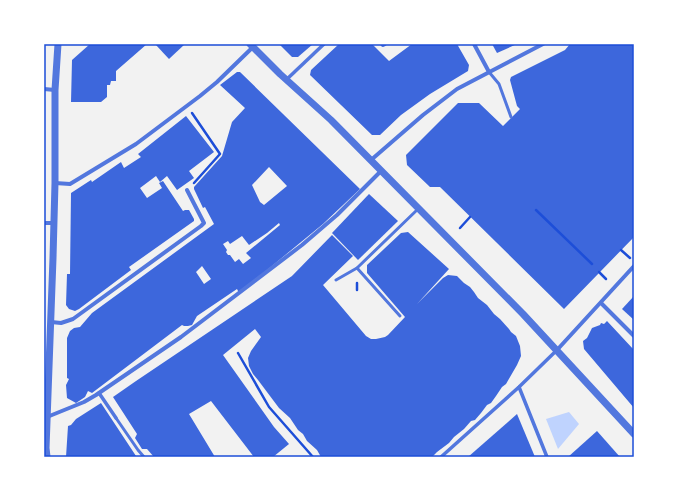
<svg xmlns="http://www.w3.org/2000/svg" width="678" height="501" font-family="Cabin,sans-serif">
  <rect width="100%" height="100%" fill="#f2f2f2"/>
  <path fill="#bfd3fe" d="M569 412 579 424 558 449 546 419Z"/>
  <g fill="#3d67dc" fill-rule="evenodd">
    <path d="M90 44H147L116 71V81H111L110 85H107V97L101 102H71L72 60Z"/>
    <path d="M155 44H185L169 59Z"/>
    <path d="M279 44H313L298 57H292Z"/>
    <path d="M339 44H372L389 61 412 44H457L469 65 468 71 430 94 401 115 380 135H372L310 75 311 70Z"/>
    <path d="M492 44H517L497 53Z"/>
    <path d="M570 44H634V237L564 309 440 187H430L407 165 406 155 458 103H479L503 126 520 109 517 106 510 80 511 77 565 50Z"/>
    <path d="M237 72H240L360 189 323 224 239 293 237 289 197 316 192 325 188 326H184L182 325 92 393 88 391 85 397 76 403 67 398 66 385 69 379 67 378V338L70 331 74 328 80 327 92 313 214 224 205 207 203 208 194 189V187L222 156 232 122 245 108 220 85ZM269 167 287 186 264 205 260 202 252 185ZM279 223 280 225 246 253 251 258 243 264 239 259 235 262 230 255H228L226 252 227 250 223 244 228 241 230 244 242 236 249 245 267 233ZM202 266 211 279 204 284 196 272Z"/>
    <path d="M186 116 214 152 189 171 194 178 177 190 167 176 160 182 156 176 140 188 147 198 162 188 159 183 163 181 183 211 185 210H189L194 219V221L129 267 131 270 79 309 75 311 69 309 66 305 67 274H70L71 193 91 180 92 182 121 162 124 168 141 157 138 154Z"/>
    <path d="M369 194 398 221 358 260 332 233Z"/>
    <path d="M408 232 449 269 417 304 443 278 448 275 457 276 464 283 470 287 474 292 478 298 487 305 494 314 500 319 509 329 511 332 516 336 520 346 521 356 517 365 506 384 502 387 496 396 491 403 487 405 481 413 475 420 471 421 464 429 454 437 449 443 437 452 432 457H321L317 450 307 441 303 434 298 430 290 418 279 408 258 380 253 374 249 366 248 358 251 351 261 337 255 329 223 355 274 427 289 444 273 457H254L211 401 189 414 215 457H154L147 449H142L135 438 137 434 113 397 136 381 292 276 332 235 353 256 323 285 366 336 371 339H376L385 337 388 335 405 317 367 273V265L401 233Z"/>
    <path d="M634 296V320L622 309Z"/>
    <path d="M607 321 634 350V408L584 349 583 341 587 338 592 328 600 325 601 323 604 324Z"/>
    <path d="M101 403 136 456 137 457H66L68 426 71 425 76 419Z"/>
    <path d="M517 414 535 457H468Z"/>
    <path d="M597 431 620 457H568Z"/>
  </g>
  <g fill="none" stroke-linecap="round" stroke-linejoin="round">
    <g stroke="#1d4ed8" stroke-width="2.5">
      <path d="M192 113 220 154 194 183"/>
      <path d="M536 210 592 264"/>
      <path d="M460 228 470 217"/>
      <path d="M621 250 630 258"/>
      <path d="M599 272 606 279"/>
      <path d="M357 283V290"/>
      <path d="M238 353 269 407 313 457"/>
    </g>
    <g stroke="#5277de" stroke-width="3">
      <path d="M489 72 499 84 511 117"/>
      <path d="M357 268 400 316"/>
      <path d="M336 280 357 268 418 209"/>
      <path d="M116 418 138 450 144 457"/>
    </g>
    <g stroke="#5277de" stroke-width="3.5">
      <path d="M286 80 324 44"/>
      <path d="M519 387 547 457"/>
      <path d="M99 393 116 418"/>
      <path d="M441 457 519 387 557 350"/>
    </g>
    <g stroke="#5277de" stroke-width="4">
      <path d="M382 44 383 45 385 44"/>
      <path d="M474 44 489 72"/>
      <path d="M44 89 55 90"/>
      <path d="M371 160 423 115 457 89 543 44"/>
      <path d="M55 183 70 184 136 144 200 96 217 82 253 47"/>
      <path d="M44 223H53"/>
      <path d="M601 303 634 336"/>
      <path d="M51 322 61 323 73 319 201 226 204 223 187 190"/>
      <path d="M557 350 634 266"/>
      <path d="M47 417 84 402 96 395 181 337 302 245 337 215 381 171"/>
    </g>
    <g stroke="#5277de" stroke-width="7">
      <path d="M250 44 280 74 331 120 523 314 634 434"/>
      <path d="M47 457 46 448 53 258 55 183V90L58 44"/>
    </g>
  </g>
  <rect width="678" height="501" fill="none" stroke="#ffffff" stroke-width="90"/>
  <rect x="45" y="45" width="588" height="411" fill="none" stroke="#1d4ed8" stroke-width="1.5"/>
</svg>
